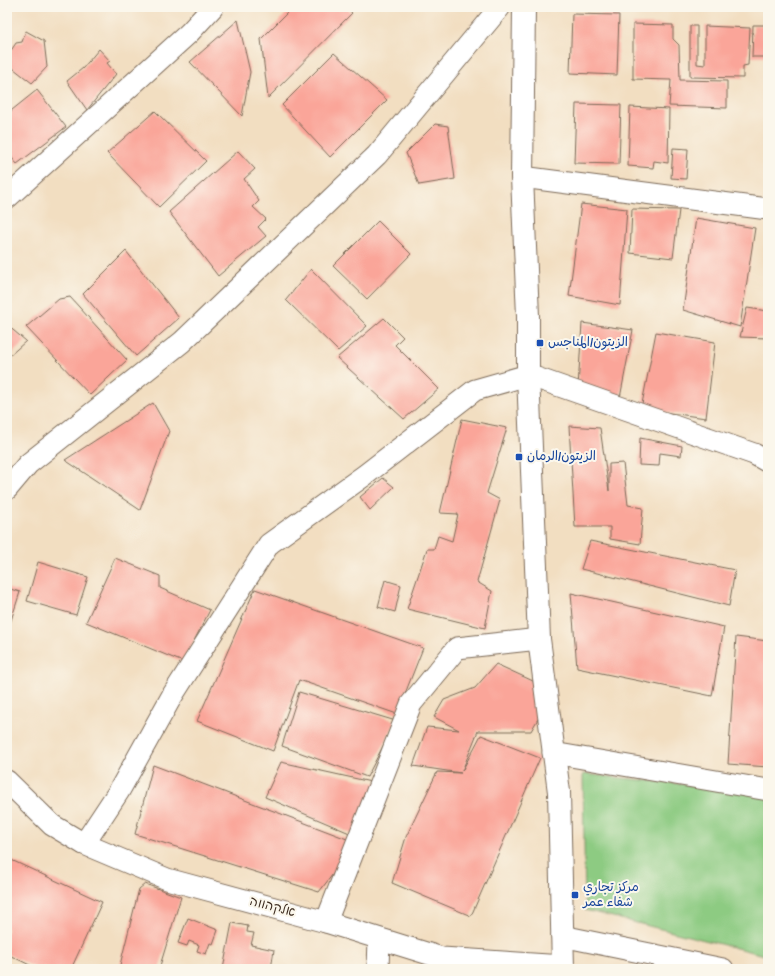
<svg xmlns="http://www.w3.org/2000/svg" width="775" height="976" font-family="'Gochi Hand','Playpen Sans Arabic','Playpen Sans Hebrew',sans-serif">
  <rect width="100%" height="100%" fill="#fbf7ec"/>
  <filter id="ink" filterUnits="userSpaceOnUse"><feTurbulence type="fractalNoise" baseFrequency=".025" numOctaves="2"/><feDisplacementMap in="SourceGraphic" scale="8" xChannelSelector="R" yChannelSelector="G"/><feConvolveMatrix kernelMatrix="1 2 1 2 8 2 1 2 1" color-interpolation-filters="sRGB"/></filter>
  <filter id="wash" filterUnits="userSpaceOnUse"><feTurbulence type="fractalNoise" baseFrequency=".012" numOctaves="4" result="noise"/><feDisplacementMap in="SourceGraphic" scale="16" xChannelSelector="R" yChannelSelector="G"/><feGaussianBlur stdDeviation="0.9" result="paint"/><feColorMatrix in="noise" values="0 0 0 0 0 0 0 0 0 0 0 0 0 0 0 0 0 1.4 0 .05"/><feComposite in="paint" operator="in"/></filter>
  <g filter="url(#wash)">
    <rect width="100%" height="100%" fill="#f2dec1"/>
    <path fill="#8dcb82" stroke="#647a50" d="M583 774 768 793V956L585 910Z"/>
    <g id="blocks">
      <g fill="#faa599">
        <path d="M293 7H346L352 13 268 98 261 39Z"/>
        <path d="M572 14 619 15 617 75 570 73Z"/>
        <path d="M238 20 250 72 242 116 190 62Z"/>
        <path d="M633 24 673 25V39L679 45 680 80 727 81V108L669 106 671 80 633 79Z"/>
        <path d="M753 25H768V57H752Z"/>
        <path d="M690 26H697V64L705 65V26L750 28 748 65 743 66V78L690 77Z"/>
        <path d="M26 31 44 41 47 67 32 83 9 65 8 55 16 43 22 42Z"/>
        <path d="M99 49 110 61 107 63 116 74 87 110 67 81 83 68Z"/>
        <path d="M334 53 387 100 330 157 282 105Z"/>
        <path d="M37 90 66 127 17 164 7 152V114Z"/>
        <path d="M576 104 621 105 619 164 574 163Z"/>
        <path d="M630 107 669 109 668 163 654 161 653 168 628 166Z"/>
        <path d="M155 111 206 161 159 207 107 153Z"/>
        <path d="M435 124 448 126 455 179 419 185 406 153Z"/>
        <path d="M673 148 688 149 686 179 671 178Z"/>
        <path d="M238 151 255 169 244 179 259 201 253 207 266 219 258 227 266 236 218 276 169 212Z"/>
        <path d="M581 204 627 209 620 305 569 296Z"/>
        <path d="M632 209 679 210 673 258 630 253Z"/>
        <path d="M696 218 755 228 740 327 683 310Z"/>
        <path d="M378 221 411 254 367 299 333 266Z"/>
        <path d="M126 251 179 318 136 356 83 294Z"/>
        <path d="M311 269 367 326 338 351 286 300Z"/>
        <path d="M70 297 127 360 90 395 26 327 59 299Z"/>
        <path d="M747 308 768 311 767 338 740 337Z"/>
        <path d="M384 318 403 337 395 345 439 389 404 419 337 358Z"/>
        <path d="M582 323 633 330 620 398 578 388Z"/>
        <path d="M7 325 26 341 7 358Z"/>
        <path d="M656 332 715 342 706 418 641 409Z"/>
        <path d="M153 403 169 431 140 510 65 460Z"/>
        <path d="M462 419 507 428 487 493 500 500 477 582 492 591 485 628 407 609 427 549H434L438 536 452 541 458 514 440 513Z"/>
        <path d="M569 426 600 428 609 491V464L623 463 628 505 643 508 640 544 610 539V527H575Z"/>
        <path d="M640 438 682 446 681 456 660 453 659 466 639 465Z"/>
        <path d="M383 478 394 487 370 510 360 497Z"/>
        <path d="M590 541 735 570 729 606 581 569Z"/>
        <path d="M115 558 160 576V588L210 610 183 662 86 622Z"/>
        <path d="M38 562 88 577 76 615 27 601Z"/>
        <path d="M385 580 401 585 395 612 378 607Z"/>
        <path d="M7 588 20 592 7 633Z"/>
        <path d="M255 589 423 648 397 714 299 680 273 751 197 721Z"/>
        <path d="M571 593 724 627 712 696 577 668Z"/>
        <path d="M736 637 768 641V767L728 764Z"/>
        <path d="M496 664 533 681 539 717 531 731H478L462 771 481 735 540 758 471 916 392 883 406 837 437 772 461 773 413 766 427 727 459 730 434 717 444 700 475 688Z"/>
        <path d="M299 692 396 721 367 777 282 746Z"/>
        <path d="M281 762 380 784 359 837 265 797Z"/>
        <path d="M153 765 347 839 336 870 319 892 135 834Z"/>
        <path d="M7 858 102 902 71 969H38L7 954Z"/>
        <path d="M145 884 181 897 159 969H119L139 889Z"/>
        <path d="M188 918 218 930 213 944 210 943 206 954 197 951 199 945 189 941 187 946 178 943Z"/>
        <path d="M232 923 248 926 247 932 254 933 251 945 274 950 271 969 248 967V969H223Z"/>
      </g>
    </g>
  </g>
  <g filter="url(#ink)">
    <use href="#blocks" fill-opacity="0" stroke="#7b6957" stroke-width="1"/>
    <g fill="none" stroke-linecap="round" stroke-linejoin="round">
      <g stroke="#7b6957" stroke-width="23">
        <g id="minor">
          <path d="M522 177 768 209"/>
          <path d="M7 198 189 33 213 7"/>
          <path d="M7 489 28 464 182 342 377 155 500 7"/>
          <path d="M553 753 768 790"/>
          <path d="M7 781 52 825 84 844 167 879 326 922 442 958 563 966"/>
          <path d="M84 844 119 791 172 696 269 544 365 475 475 390 528 375 754 454 768 462"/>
          <path d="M326 922 411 704 457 648 539 639"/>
          <path d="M562 936 723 969"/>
          <path d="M378 969 379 939"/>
        </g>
      </g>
      <g stroke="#7b6957" stroke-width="24">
        <path id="tertiary" d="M524 7 522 177 528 316V375L539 639 559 792 563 969"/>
      </g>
      <use href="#minor" stroke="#fff" stroke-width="21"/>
      <use href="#tertiary" stroke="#fff" stroke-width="22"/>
    </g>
  </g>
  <g fill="#1a4fb4" stroke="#fbf7ec" stroke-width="1.5">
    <rect x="536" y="339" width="8" height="8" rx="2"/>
    <rect x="515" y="453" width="8" height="8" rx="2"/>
    <rect x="571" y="891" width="8" height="8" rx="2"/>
  </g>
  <g text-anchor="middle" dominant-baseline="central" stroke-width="4" stroke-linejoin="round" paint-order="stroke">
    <g font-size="13" fill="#164399" stroke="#fbf7ec" text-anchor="start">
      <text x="548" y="343">الزيتون/المناجس</text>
      <text x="527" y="457">الزيتون/الرمان</text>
      <text x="583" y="888">مركز تجاري<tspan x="583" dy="15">شفاء عمر</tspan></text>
    </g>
    <g font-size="13" fill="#3b2a1e" stroke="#fbf7ec">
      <text transform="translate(272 908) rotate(15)">אלקהווה</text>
    </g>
  </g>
  <rect width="775" height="976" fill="none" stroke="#fbf7ec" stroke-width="24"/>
</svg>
